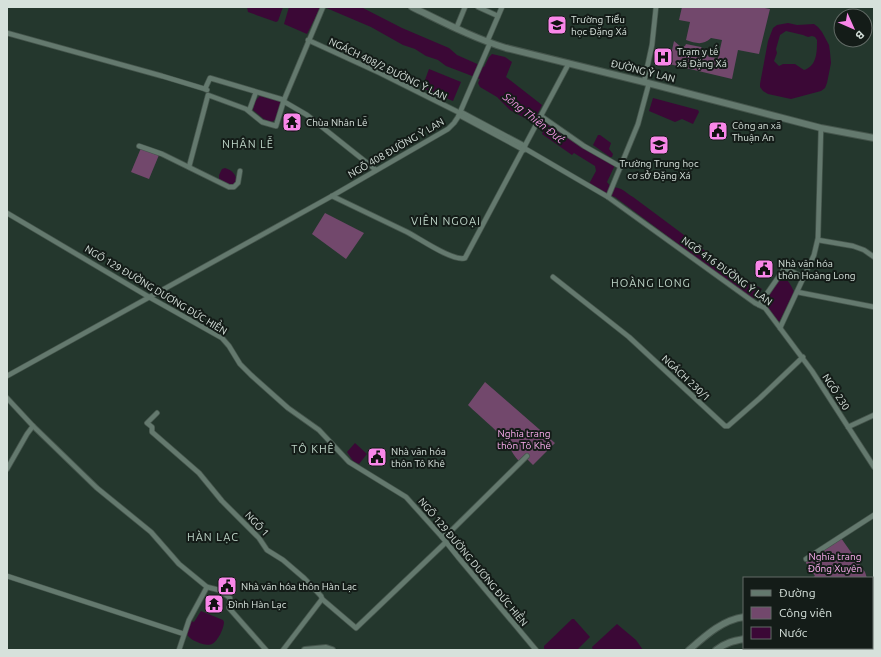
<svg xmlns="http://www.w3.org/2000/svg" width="881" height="657" font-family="Ubuntu,sans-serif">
  <rect width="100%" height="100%" fill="#24372d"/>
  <g fill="#72486c">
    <path d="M682 7H760L770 9 759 54 738 50 732 79 669 64 674 41 681 47 685 46 686 44 701 47 709 57 718 58 722 40 711 38C702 46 696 43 686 40L690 22 679 20Z"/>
    <path d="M141 148 159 155 149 179 131 172Z"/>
    <path d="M325 213 364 233 346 259 312 234Z"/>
    <path d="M485 382 555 443 533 465 525 457 520 462C513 456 511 448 505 441 495 428 480 417 468 405Z"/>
    <path d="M841 538 865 572 867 578H812L815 576 806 563V561Z"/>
  </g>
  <g fill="#3b0836" fill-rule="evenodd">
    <path d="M247 7H283L278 21 276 22 248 12Z"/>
    <path d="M289 7 320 8 307 34 284 24Z"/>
    <path d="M324 7H361L402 28 449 48 457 55 484 67 489 57 492 54 505 57 512 62 506 77 542 105 537 115 578 144 615 165 607 182C613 190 615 186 621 189 625 191 629 195 633 197L731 270 762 289C760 293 757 298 752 299L615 197 608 195 589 184 596 171 595 166 574 153 572 155 542 134 543 132 528 120 510 110 497 97 480 87 478 83 480 79 446 66 438 60 426 56 415 49 403 45 371 27Z"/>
    <path d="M788 23 797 25 814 24 818 27 822 32 829 45 830 52 831 63 827 83 825 88 821 91 791 99 768 94 763 91 760 87V84L768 41 773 28 777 25ZM786 31 803 35 808 37 812 36 815 37 817 40C817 52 817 66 804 70L795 64H783L779 66 774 61 777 53 776 49 780 35Z"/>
    <path d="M429 69 461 82 453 101 422 88Z"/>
    <path d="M260 96 280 101 281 104 276 119 272 122 265 120 253 110 255 101Z"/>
    <path d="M653 98 698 110 699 112 693 124 682 119 675 122 649 111Z"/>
    <circle cx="293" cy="127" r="5"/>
    <path d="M598 135H600L611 143 609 149 613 154 612 157H610L593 145Z"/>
    <path d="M225 168C232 170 237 175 236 182L233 185H229L219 179V175L222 169Z"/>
    <path d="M781 276C788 279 791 285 794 292L779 322 773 316 764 302Z"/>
    <path d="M355 443 367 454 359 464 353 461 347 452Z"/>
    <path d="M201 611 223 620 224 622C224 628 218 641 212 644 207 647 187 640 187 633 187 630 189 625 191 621L194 622Z"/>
    <path d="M572 619H574L590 637 577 650H545L544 648V646Z"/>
    <path d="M617 624 636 640 643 650H593L592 647Z"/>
  </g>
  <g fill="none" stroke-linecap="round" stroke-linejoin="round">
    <g stroke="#45554c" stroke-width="6">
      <g id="street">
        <path d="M478 7 498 16"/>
        <path d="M456 29 465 7"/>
        <path d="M7 33 162 76 205 89"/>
        <path d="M308 40 380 73 460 113"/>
        <path d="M487 42 502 7"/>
        <path d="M644 82 652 45 656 7"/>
        <path d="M207 90 205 89 210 78 284 100"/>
        <path d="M283 101 307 115 376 170"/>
        <path d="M249 111 256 92"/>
        <path d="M461 112 525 146"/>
        <path d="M459 115 524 150"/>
        <path d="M541 116 584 146 621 167"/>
        <path d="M139 146 162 154 229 187H234L238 183 240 171"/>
        <path d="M524 148 608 197 755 303 765 308 780 328 814 255 818 238 821 128"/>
        <path d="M189 167 208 95 246 109 262 122 276 126 284 100 323 7"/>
        <path d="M332 196C357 208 382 220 407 232 419 238 453 262 465 258L569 63"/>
        <path d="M608 197 638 124 649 83"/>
        <path d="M7 213 149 297 222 338 229 346 240 364 251 375 288 408 319 430 349 462 406 497 442 537 458 557 536 650"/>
        <path d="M818 240 853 246 864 250 874 257"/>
        <path d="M553 277 629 337 725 426H728L760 398 803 357"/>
        <path d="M797 292 874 307"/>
        <path d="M759 305 784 269H787L804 278"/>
        <path d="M780 328 812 371 874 467"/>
        <path d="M7 376 332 196 448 129 454 123 458 117 490 43"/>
        <path d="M7 398 33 426 97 488 151 532 179 564 207 587 219 590 230 598 229 608 266 650"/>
        <path d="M157 413 147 423 152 427V432L199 473 222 501 259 538 267 550 283 560 304 578 321 596 322 599 283 650"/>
        <path d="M848 427 874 415"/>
        <path d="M7 469 27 434 33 426"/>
        <path d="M442 537 452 530 527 456"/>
        <path d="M806 559 874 515"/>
        <path d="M7 576 184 634"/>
        <path d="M322 599 356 628 445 543"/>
        <path d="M179 650 189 620 207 587"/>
      </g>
    </g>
    <g stroke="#45554c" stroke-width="8">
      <g id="secondary">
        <path d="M412 7C443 22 473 38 506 48L644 82 821 128 874 138"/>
        <path d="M872 619H874"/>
        <path d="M872 636 874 635"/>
        <path d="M796 648 801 650"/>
        <path d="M305 650 326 648 332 650"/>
        <path d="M689 650C705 636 722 620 744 617"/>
        <path d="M716 650C725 643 733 641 744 639"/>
        <path d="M833 650 837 648"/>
      </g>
    </g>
    <use href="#street" stroke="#64796e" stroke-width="4.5"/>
    <use href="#secondary" stroke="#64796e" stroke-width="6"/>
  </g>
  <defs>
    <g id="school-square" transform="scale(1)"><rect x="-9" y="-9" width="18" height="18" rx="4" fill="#f987e9" stroke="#141c18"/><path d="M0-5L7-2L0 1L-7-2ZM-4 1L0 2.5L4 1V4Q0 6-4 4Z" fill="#111"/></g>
    <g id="hospital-square" transform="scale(1)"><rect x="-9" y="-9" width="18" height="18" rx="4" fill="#f987e9" stroke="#141c18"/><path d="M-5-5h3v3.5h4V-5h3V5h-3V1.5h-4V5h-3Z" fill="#111"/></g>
    <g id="temple-square" transform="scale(1)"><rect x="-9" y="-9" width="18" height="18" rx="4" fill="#f987e9" stroke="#141c18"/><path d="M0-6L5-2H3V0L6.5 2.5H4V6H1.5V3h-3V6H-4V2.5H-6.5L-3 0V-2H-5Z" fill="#111"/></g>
    <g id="civic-square" transform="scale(1)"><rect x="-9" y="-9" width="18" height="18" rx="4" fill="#f987e9" stroke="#141c18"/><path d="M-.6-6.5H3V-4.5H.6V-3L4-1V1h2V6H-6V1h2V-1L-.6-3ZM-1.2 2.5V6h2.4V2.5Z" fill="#111"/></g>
  </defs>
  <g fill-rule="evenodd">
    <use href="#school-square" x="557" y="25"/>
    <use href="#hospital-square" x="663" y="57"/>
    <use href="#temple-square" x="292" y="122"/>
    <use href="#civic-square" x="718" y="131"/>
    <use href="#school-square" x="659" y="145"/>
    <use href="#civic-square" x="764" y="269"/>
    <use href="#civic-square" x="377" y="457"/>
    <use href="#civic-square" x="227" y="586"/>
    <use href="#temple-square" x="214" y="604"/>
  </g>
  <g text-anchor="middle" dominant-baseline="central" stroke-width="4" stroke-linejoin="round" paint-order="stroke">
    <g font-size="10" fill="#d6e1db" stroke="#141c18" text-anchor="start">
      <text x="571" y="19">Trường Tiểu<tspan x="571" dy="12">học Đặng Xá</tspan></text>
      <text x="677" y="51">Trạm y tế<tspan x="677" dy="12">xã Đặng Xá</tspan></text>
      <text x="306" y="122">Chùa Nhân Lễ</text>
      <text x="732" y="125">Công an xã<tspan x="732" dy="12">Thuận An</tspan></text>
      <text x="659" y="163" text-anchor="middle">Trường Trung học<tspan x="659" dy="12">cơ sở Đặng Xá</tspan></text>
      <text x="778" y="263">Nhà văn hóa<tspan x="778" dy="12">thôn Hoàng Long</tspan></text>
      <text x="391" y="451">Nhà văn hóa<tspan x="391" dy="12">thôn Tô Khê</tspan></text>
      <text x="241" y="586">Nhà văn hóa thôn Hàn Lạc</text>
      <text x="228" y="604">Đình Hàn Lạc</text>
    </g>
    <g font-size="10" fill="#d6e1db" stroke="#141c18">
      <text transform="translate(388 69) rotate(26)">NGÁCH 408/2 ĐƯỜNG Ỷ LAN</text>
      <text transform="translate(643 71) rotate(14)">ĐƯỜNG Ỷ LAN</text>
      <text transform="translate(396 148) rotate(-30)">NGÕ 408 ĐƯỜNG Ỷ LAN</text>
      <text transform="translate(727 271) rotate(36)">NGÕ 416 ĐƯỜNG Ỷ LAN</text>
      <text transform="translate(156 290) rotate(31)">NGÕ 129 ĐƯỜNG DƯƠNG ĐỨC HIỀN</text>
      <text transform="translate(686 378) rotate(43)">NGÁCH 230/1</text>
      <text transform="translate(836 392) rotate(57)">NGÕ 230</text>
      <text transform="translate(257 524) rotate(47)">NGÕ 1</text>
      <text transform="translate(473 562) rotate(50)">NGÕ 129 ĐƯỜNG DƯƠNG ĐỨC HIỀN</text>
    </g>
    <g font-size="10" fill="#fcaeef" stroke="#141c18">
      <text x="524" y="433">Nghĩa trang<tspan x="524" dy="12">thôn Tô Khê</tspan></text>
      <text x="835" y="556">Nghĩa trang<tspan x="835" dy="12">Đổng Xuyên</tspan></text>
    </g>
    <g font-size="11" font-style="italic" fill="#f999ea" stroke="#141c18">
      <text transform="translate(534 118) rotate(38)">Sông Thiên Đức</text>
    </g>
    <g font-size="11" letter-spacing="1" fill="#c0d7ca" stroke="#141c18">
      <text x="248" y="144">NHÂN LỄ</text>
      <text x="446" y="221">VIÊN NGOẠI</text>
      <text x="651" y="283">HOÀNG LONG</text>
      <text x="313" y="449">TÔ KHÊ</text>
      <text x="213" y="537">HÀN LẠC</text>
    </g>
  </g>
  <rect width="881" height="657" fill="none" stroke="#d6e1db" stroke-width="16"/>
  <rect x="743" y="577" width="130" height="72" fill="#141c18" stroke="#626b66"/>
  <rect x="751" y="590" width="20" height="6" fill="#64796e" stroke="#626b66"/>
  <text x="779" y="597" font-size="12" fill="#d6e1db">Đường</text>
  <rect x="751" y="607" width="20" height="12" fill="#72486c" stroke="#626b66"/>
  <text x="779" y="617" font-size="12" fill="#d6e1db">Công viên</text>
  <rect x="751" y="627" width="20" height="12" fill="#3b0836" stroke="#626b66"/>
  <text x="779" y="637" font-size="12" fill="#d6e1db">Nước</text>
  <g transform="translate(853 28) rotate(135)"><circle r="19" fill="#141c18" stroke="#626b66"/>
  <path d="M0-3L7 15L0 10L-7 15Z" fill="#f987e9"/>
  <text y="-6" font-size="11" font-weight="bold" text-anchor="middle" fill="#d6e1db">B</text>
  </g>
</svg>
